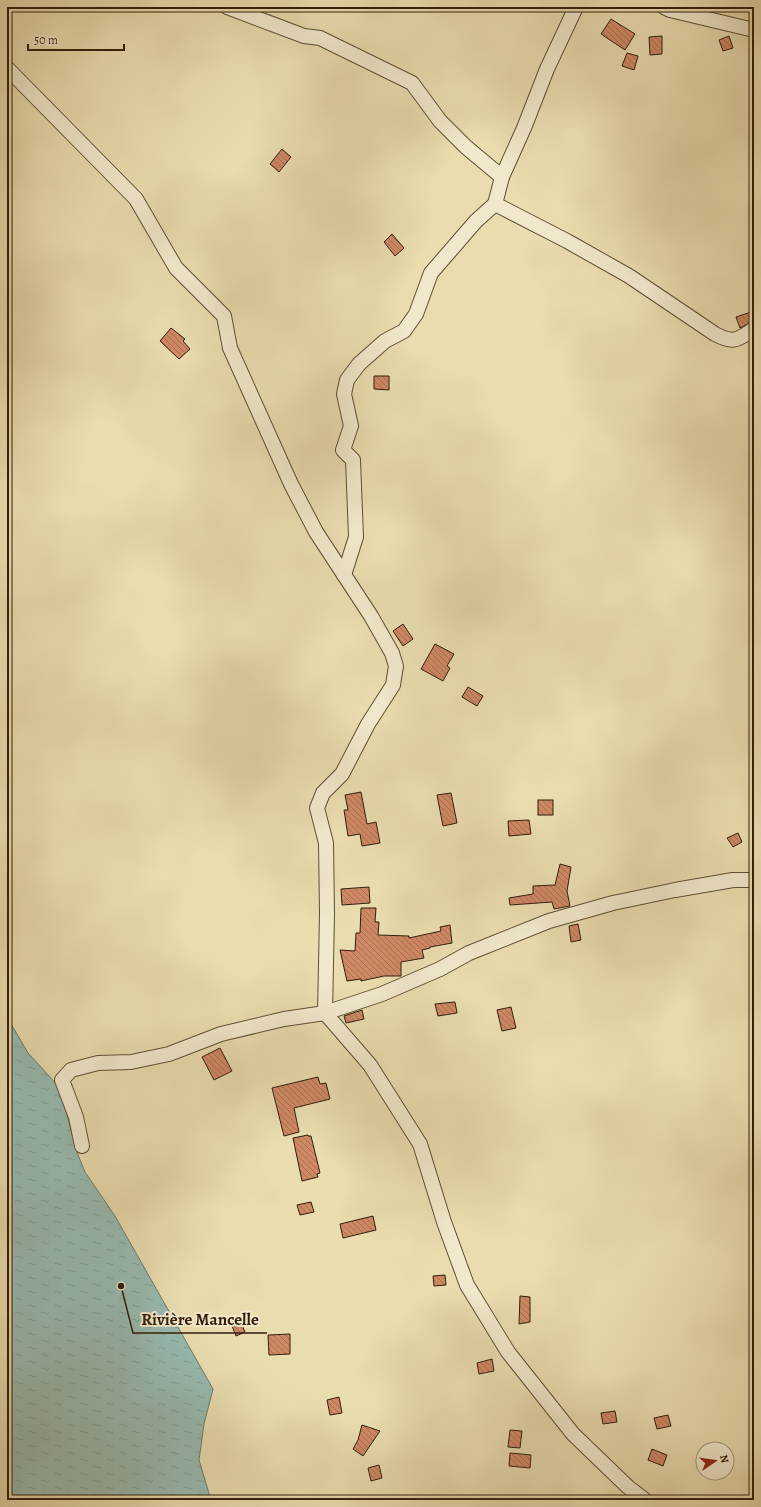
<svg xmlns="http://www.w3.org/2000/svg" width="761" height="1507" font-family="Alegreya,serif">
  <defs>
    <pattern id="water-ripples" width="26" height="14" patternUnits="userSpaceOnUse"><rect width="26" height="14" fill="#98bab0"/><path d="M2 4q2-2 4 0t4 0M15 11q2-2 4 0t4 0" fill="none" stroke="#839f96"/></pattern>
    <pattern id="building-back-hatch" width="6" height="6" patternUnits="userSpaceOnUse"><rect width="6" height="6" fill="#cf8866"/><path d="M-1 5l2 2M0 0l6 6M5-1l2 2" fill="none" stroke="#a96f52"/></pattern>
  </defs>
  <rect width="100%" height="100%" fill="#e9dcaf"/>
  <filter id="stains"><feTurbulence type="fractalNoise" baseFrequency=".005" numOctaves="4"/><feColorMatrix values="0 0 0 0 .2 0 0 0 0 .09 0 0 0 0 .02 0 0 0 .5 -.17"/></filter>
  <radialGradient id="worn" r=".72"><stop offset=".6" stop-color="#630" stop-opacity="0"/><stop offset="1" stop-color="#630" stop-opacity=".3"/></radialGradient>
  <path fill="url(#water-ripples)" stroke="#6f7c6e" d="M7 1017 28 1053 60 1088 76 1150 85 1172 115 1216 213 1389 204 1424 199 1460 211 1500H7Z"/>
  <g fill="url(#building-back-hatch)" stroke="#311e0b">
    <path d="M611 19 635 34 625 50 601 34Z"/>
    <path d="M662 36V54L650 55 649 37Z"/>
    <path d="M729 36 733 48 723 51 719 40Z"/>
    <path d="M627 53 638 56 634 70 622 66Z"/>
    <path d="M282 149 291 157 279 172 270 164Z"/>
    <path d="M392 234 404 248 395 256 384 242Z"/>
    <path d="M754 311V321L740 328 736 317Z"/>
    <path d="M171 328 185 339 183 341 190 349 179 359 160 341Z"/>
    <path d="M374 376H389V390L374 389Z"/>
    <path d="M403 624 413 639 403 646 393 631Z"/>
    <path d="M435 644 454 654 447 666 450 668 443 681 421 669Z"/>
    <path d="M468 687 483 696 477 706 462 697Z"/>
    <path d="M361 792 367 824 376 822 380 843 362 846 360 834 348 836 344 810H348L345 795Z"/>
    <path d="M451 793 457 823 443 826 437 795Z"/>
    <rect x="538" y="800" width="15" height="15"/>
    <path d="M529 820 531 834 509 836 508 821Z"/>
    <path d="M738 833 742 842 733 847 727 838Z"/>
    <path d="M560 864 571 867 567 891 570 906 554 909 552 902 510 905 509 898 533 894V886L555 885Z"/>
    <path d="M369 887 370 903 342 905 341 889Z"/>
    <path d="M361 908H376L375 922H379L378 935 409 936V938L441 931 440 927 450 925 452 943 430 947V948L422 950 424 958 401 962V976H384L361 981V979L347 981 340 950 355 951 356 933H360Z"/>
    <path d="M578 924 581 940 571 942 569 926Z"/>
    <path d="M455 1002 457 1013 438 1016 435 1004Z"/>
    <path d="M511 1007 516 1028 502 1031 497 1010Z"/>
    <path d="M362 1010 364 1019 346 1023 344 1016Z"/>
    <path d="M220 1048 232 1071 214 1080 202 1057Z"/>
    <path d="M318 1077 320 1084 326 1083 330 1099 294 1108 299 1132 284 1136 272 1088Z"/>
    <path d="M308 1135V1136H311L320 1173 317 1174 318 1177 302 1181 293 1138Z"/>
    <path d="M311 1202 314 1212 300 1215 297 1205Z"/>
    <path d="M373 1216 376 1230 343 1238 340 1224Z"/>
    <path d="M445 1275 446 1285 434 1286 433 1276Z"/>
    <path d="M520 1296 530 1297V1322L519 1324Z"/>
    <path d="M241 1323 245 1332 236 1336 232 1326Z"/>
    <path d="M290 1334V1354L269 1355 268 1335Z"/>
    <path d="M492 1359 494 1371 479 1374 477 1363Z"/>
    <path d="M339 1397 342 1413 330 1415 327 1400Z"/>
    <path d="M615 1411 617 1422 603 1424 601 1413Z"/>
    <path d="M668 1415 671 1426 657 1429 654 1418Z"/>
    <path d="M362 1425 380 1431 363 1456 353 1449 358 1440Z"/>
    <path d="M510 1430 522 1431 520 1448 508 1447Z"/>
    <path d="M652 1449 667 1455 663 1466 648 1460Z"/>
    <path d="M510 1453 531 1455 530 1468 509 1466Z"/>
    <path d="M379 1465 382 1478 371 1481 368 1468Z"/>
  </g>
  <g fill="none" stroke-linecap="round" stroke-linejoin="round">
    <g stroke="#5f4e34" stroke-width="16">
      <g id="street">
        <path d="M227 7 304 36 320 38 412 83 440 121 466 147 502 177"/>
        <path d="M664 7 670 10 754 30"/>
        <path d="M7 68 136 199 176 268 224 316 230 348 291 484 316 532 371 616 392 653 396 666 393 685 368 724 342 774 323 793 317 808 326 843 327 914 325 1013 370 1065 420 1144 444 1222 467 1285 508 1352 573 1434 628 1487 645 1500"/>
        <path d="M495 204 502 177 524 128 547 69 576 7"/>
        <path d="M344 575 356 537 353 460 343 450 351 426 344 394 347 380 359 364 385 341 404 331 416 314 431 273 476 221 495 204 567 241 629 276 715 334C734 344 737 340 754 329"/>
        <path d="M82 1146 76 1117 62 1080 71 1070 98 1063 131 1062 169 1054 221 1034 284 1019 325 1013 382 994 440 969 469 953 549 921 613 903 675 890 733 880H754"/>
      </g>
    </g>
    <use href="#street" stroke="#f1e8cb" stroke-width="14"/>
  </g>
  <path fill="none" stroke="#311e0b" stroke-width="1.5" d="M121 1286L133 1333H267"/>
  <circle fill="#311e0b" stroke="#f1e8cb" stroke-width="1.5" cx="121" cy="1286" r="4"/>
  <g font-size="17" text-anchor="middle" font-weight="bold" fill="#311e0b" stroke="#f1e8cb" stroke-width="4" stroke-linejoin="round" paint-order="stroke">
    <text x="200" y="1325">Rivière Mancelle</text>
  </g>
  <rect width="761" height="1507" fill="none" stroke="#e9dcaf" stroke-width="24"/>
  <rect x="8" y="8" width="745" height="1491" fill="none" stroke="#311e0b" stroke-width="2"/>
  <rect x="12" y="12" width="737" height="1483" fill="none" stroke="#311e0b"/>
  <g transform="translate(715 1461) rotate(77)"><circle r="19" fill="#f1e8cb" stroke="#a4977e"/>
  <path d="M0-3L7 15L0 10L-7 15Z" fill="#8f2418"/>
  <text y="-6" font-size="11" font-weight="bold" text-anchor="middle" fill="#311e0b">N</text>
  </g>
  <path d="M28 44v6h96v-6" fill="none" stroke="#311e0b" stroke-width="2"/>
  <text x="34" y="44" font-size="12" fill="#311e0b" stroke="#f1e8cb" stroke-width="3" paint-order="stroke">50 m</text>
  <rect width="100%" height="100%" filter="url(#stains)"/>
  <rect width="100%" height="100%" fill="url(#worn)"/>
</svg>
